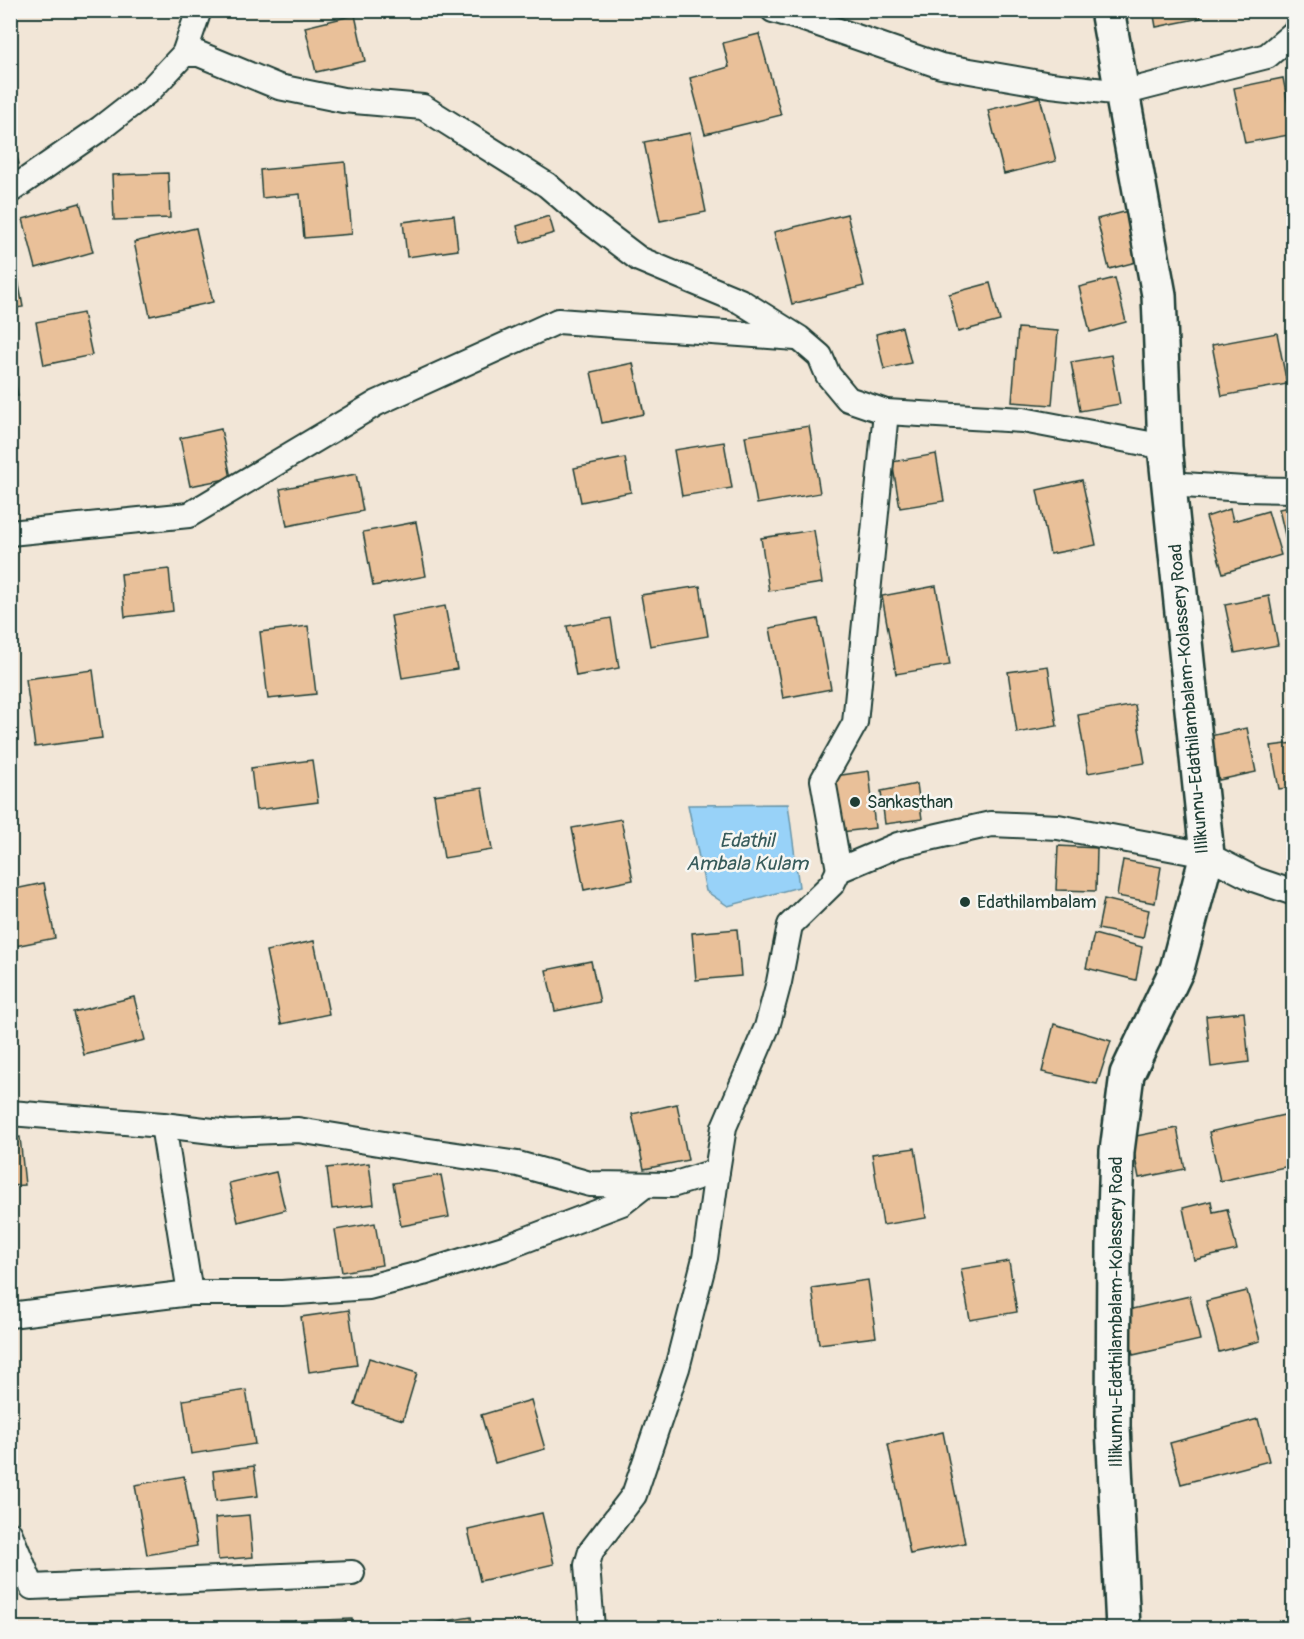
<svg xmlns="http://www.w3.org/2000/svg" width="1304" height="1639" font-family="Pangolin,sans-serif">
  <rect width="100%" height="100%" fill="#f2e6d7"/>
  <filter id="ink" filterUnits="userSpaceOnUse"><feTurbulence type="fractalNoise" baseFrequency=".0167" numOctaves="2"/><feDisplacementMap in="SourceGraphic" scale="12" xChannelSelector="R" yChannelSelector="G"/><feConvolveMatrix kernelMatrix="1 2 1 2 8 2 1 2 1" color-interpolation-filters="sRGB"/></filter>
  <g filter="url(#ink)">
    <path fill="#98d2f8" stroke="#6896aa" stroke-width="1.5" d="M788 804 799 887 728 906 706 891 688 805Z"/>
    <g fill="#e9c099" stroke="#1f3d34" stroke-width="1.5">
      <path d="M859 10H895V17L859 15Z"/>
      <path d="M1153 10H1199L1201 18 1156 27Z"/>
      <path d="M355 15 365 61 316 72 305 27Z"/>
      <path d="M759 34 781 115 705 134 690 78 729 67 723 43Z"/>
      <path d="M1283 78 1294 134 1245 143 1234 88Z"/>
      <path d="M1040 97 1056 161 1004 174 988 110Z"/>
      <path d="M10 132 19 164 10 166Z"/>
      <path d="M690 133 706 212 660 221 644 142Z"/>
      <path d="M345 162 352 234 304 238 300 194 262 198 260 170Z"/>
      <path d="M168 173 170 218 114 220 112 175Z"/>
      <path d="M80 203 93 252 36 268 23 219Z"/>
      <path d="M1128 211 1140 261 1109 269 1097 219Z"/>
      <path d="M847 214 864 286 792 304 774 232Z"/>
      <path d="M454 215 458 250 407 257 403 222Z"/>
      <path d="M549 216 554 233 521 243 517 226Z"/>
      <path d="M196 228 213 302 150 316 134 242Z"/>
      <path d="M10 252H13L23 307 10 309Z"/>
      <path d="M1115 278 1126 322 1090 332 1079 287Z"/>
      <path d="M990 283 1000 321 958 332 949 294Z"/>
      <path d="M83 313 92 355 44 365 36 322Z"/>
      <path d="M902 327 911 363 884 369 876 334Z"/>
      <path d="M1018 328 1058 331 1052 405 1012 402Z"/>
      <path d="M1277 333 1287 384 1222 396 1212 345Z"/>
      <path d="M10 352 18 396 10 397Z"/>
      <path d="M1111 355 1120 404 1080 411 1071 362Z"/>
      <path d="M633 363 644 414 602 423 591 372Z"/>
      <path d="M809 426 820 493 757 504 745 436Z"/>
      <path d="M221 429 231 478 190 486 180 438Z"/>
      <path d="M724 442 732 488 682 496 674 450Z"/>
      <path d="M936 454 944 501 900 508 892 462Z"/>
      <path d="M625 458 631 492 581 502 574 468Z"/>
      <path d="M356 474 363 511 287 526 280 489Z"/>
      <path d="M1082 480 1096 545 1050 554 1037 490Z"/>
      <path d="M1294 506V556L1290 557 1279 509Z"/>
      <path d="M1230 509 1233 521 1268 511 1281 555 1223 573 1206 517Z"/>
      <path d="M416 522 426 576 373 586 363 532Z"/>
      <path d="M814 530 822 583 769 591 761 538Z"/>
      <path d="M169 569 173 611 125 617 121 574Z"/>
      <path d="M700 586 708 636 650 646 641 595Z"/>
      <path d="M936 586 950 665 896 674 882 596Z"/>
      <path d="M1269 596 1278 645 1235 653 1225 605Z"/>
      <path d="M445 606 457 669 402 678 391 616Z"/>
      <path d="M611 618 619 668 576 676 567 626Z"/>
      <path d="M818 619 831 689 783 698 770 628Z"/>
      <path d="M308 626 316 694 268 699 260 632Z"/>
      <path d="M1048 666 1057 726 1017 733 1008 672Z"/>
      <path d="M93 670 102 738 35 747 26 679Z"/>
      <path d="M1135 705 1145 763 1088 773 1078 715Z"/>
      <path d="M1247 728 1256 772 1219 780 1210 736Z"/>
      <path d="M1294 743V787L1279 789 1271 746Z"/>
      <path d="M312 760 318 802 256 810 251 768Z"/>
      <path d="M869 771 875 828 841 832 835 776Z"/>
      <path d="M917 784 922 819 885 824 881 791Z"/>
      <path d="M482 788 492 850 444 858 434 795Z"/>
      <path d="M621 819 633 880 584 890 572 828Z"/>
      <path d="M1058 846 1097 848 1096 891 1056 890Z"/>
      <path d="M1123 860 1161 867 1155 903 1117 896Z"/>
      <path d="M44 883 55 938 10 947V890Z"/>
      <path d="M1104 899 1149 910 1143 938 1098 929Z"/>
      <path d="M737 929 741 976 696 980 692 933Z"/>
      <path d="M1094 934 1142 947 1136 980 1086 968Z"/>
      <path d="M314 941 329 1014 281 1024 266 951Z"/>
      <path d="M591 961 600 1002 555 1011 546 970Z"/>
      <path d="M134 997 145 1040 84 1055 73 1012Z"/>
      <path d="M1244 1012 1249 1062 1211 1067 1206 1016Z"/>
      <path d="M1054 1024 1111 1041 1097 1084 1042 1072Z"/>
      <path d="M677 1104 688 1160 644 1169 632 1114Z"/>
      <path d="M1293 1113 1294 1165 1220 1181 1209 1132Z"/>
      <path d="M1177 1128 1185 1169 1139 1178 1131 1137Z"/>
      <path d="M20 1137 25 1185 10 1186V1138Z"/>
      <path d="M915 1148 926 1218 883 1225 872 1154Z"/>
      <path d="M369 1163 374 1204 332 1209 327 1168Z"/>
      <path d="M276 1172 285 1210 238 1222 229 1183Z"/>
      <path d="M441 1175 449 1217 401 1226 393 1183Z"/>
      <path d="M1211 1201 1213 1212 1227 1209 1237 1250 1194 1260 1183 1208Z"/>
      <path d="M375 1223 382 1265 342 1272 335 1230Z"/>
      <path d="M1009 1261 1017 1312 970 1320 961 1269Z"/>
      <path d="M868 1280 876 1337 819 1344 812 1288Z"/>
      <path d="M1247 1291 1260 1341 1219 1352 1206 1301Z"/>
      <path d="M1190 1296 1200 1340 1133 1355 1123 1311Z"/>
      <path d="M349 1310 357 1365 309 1372 301 1317Z"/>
      <path d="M369 1358 417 1373 403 1420 355 1405Z"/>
      <path d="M246 1390 255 1444 191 1454 183 1400Z"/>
      <path d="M531 1400 545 1449 495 1463 481 1415Z"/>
      <path d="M1258 1419 1269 1461 1181 1484 1170 1443Z"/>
      <path d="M943 1432 965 1543 910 1554 888 1444Z"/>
      <path d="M254 1466 258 1496 216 1501 213 1471Z"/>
      <path d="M184 1476 197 1546 147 1555 135 1485Z"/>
      <path d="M542 1513 554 1564 480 1581 468 1530Z"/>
      <path d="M249 1515 253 1557 218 1560 215 1518Z"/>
      <path d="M471 1617 473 1628H421V1625Z"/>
      <path d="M352 1619 353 1628H295V1621Z"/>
    </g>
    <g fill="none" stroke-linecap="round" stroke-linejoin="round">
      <g stroke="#1f3d34" stroke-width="28">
        <g id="minor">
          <path d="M773 10 804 19 941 66 1051 85 1122 93 1267 56 1294 33"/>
          <path d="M184 54 199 10"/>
          <path d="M10 191 101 128 151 89 184 54H199L279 87 343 100 423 107 547 185 589 221 639 259 740 301 799 338 820 356 828 375 848 399 886 412 1023 420 1165 447"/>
          <path d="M1169 484 1244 489 1294 490"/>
          <path d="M10 533 189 515 377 403 558 321 796 338"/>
          <path d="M839 870 823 780 855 723 886 412"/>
          <path d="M10 1113 163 1125 229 1133 298 1130 409 1148 518 1164 590 1184 672 1185 717 1171"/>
          <path d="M163 1125 190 1293"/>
          <path d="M10 1315 190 1293H282L369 1287 423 1273 504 1248 622 1203 645 1185"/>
          <path d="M10 1534 32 1587 352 1573"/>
          <path d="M592 1628 587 1565 591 1551 634 1495 677 1368 705 1258 717 1171 724 1127 767 1027 779 982 790 925 832 884 839 870 898 845 991 824 1058 827 1207 855 1256 880 1294 893"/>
        </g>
      </g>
      <g stroke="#1f3d34" stroke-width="38">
        <path id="secondary" d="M1107 10 1159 295 1165 447 1207 855 1177 969 1127 1074 1117 1151 1114 1246 1113 1426 1123 1628"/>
      </g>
      <use href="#minor" stroke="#f6f6f2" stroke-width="24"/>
      <use href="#secondary" stroke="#f6f6f2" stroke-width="33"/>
    </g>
  </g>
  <g fill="#1f3d34" stroke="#f6f6f2" stroke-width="2">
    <circle cx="855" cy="802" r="6"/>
    <circle cx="965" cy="902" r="6"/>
  </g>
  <g text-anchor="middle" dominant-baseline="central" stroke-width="5" stroke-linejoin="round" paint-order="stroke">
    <g font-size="18" fill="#1f3d34" stroke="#f6f6f2">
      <text transform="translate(1189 699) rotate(-95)">Illikunnu-Edathilambalam-Kolassery Road</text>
      <text transform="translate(1116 1312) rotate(-90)">Illikunnu-Edathilambalam-Kolassery Road</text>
    </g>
    <g font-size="18" fill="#1f3d34" stroke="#f6f6f2" text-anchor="start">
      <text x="867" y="802">Sankasthan</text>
      <text x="977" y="902">Edathilambalam</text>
    </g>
    <g font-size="20" font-style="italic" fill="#375b5b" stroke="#f6f6f2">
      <text x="747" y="840">Edathil<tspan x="747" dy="23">Ambala Kulam</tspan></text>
    </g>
  </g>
  <rect width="1304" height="1639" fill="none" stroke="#f6f6f2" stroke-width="36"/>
  <rect x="18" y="18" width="1268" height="1603" fill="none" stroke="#1f3d34" stroke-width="2" filter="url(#ink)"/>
</svg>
